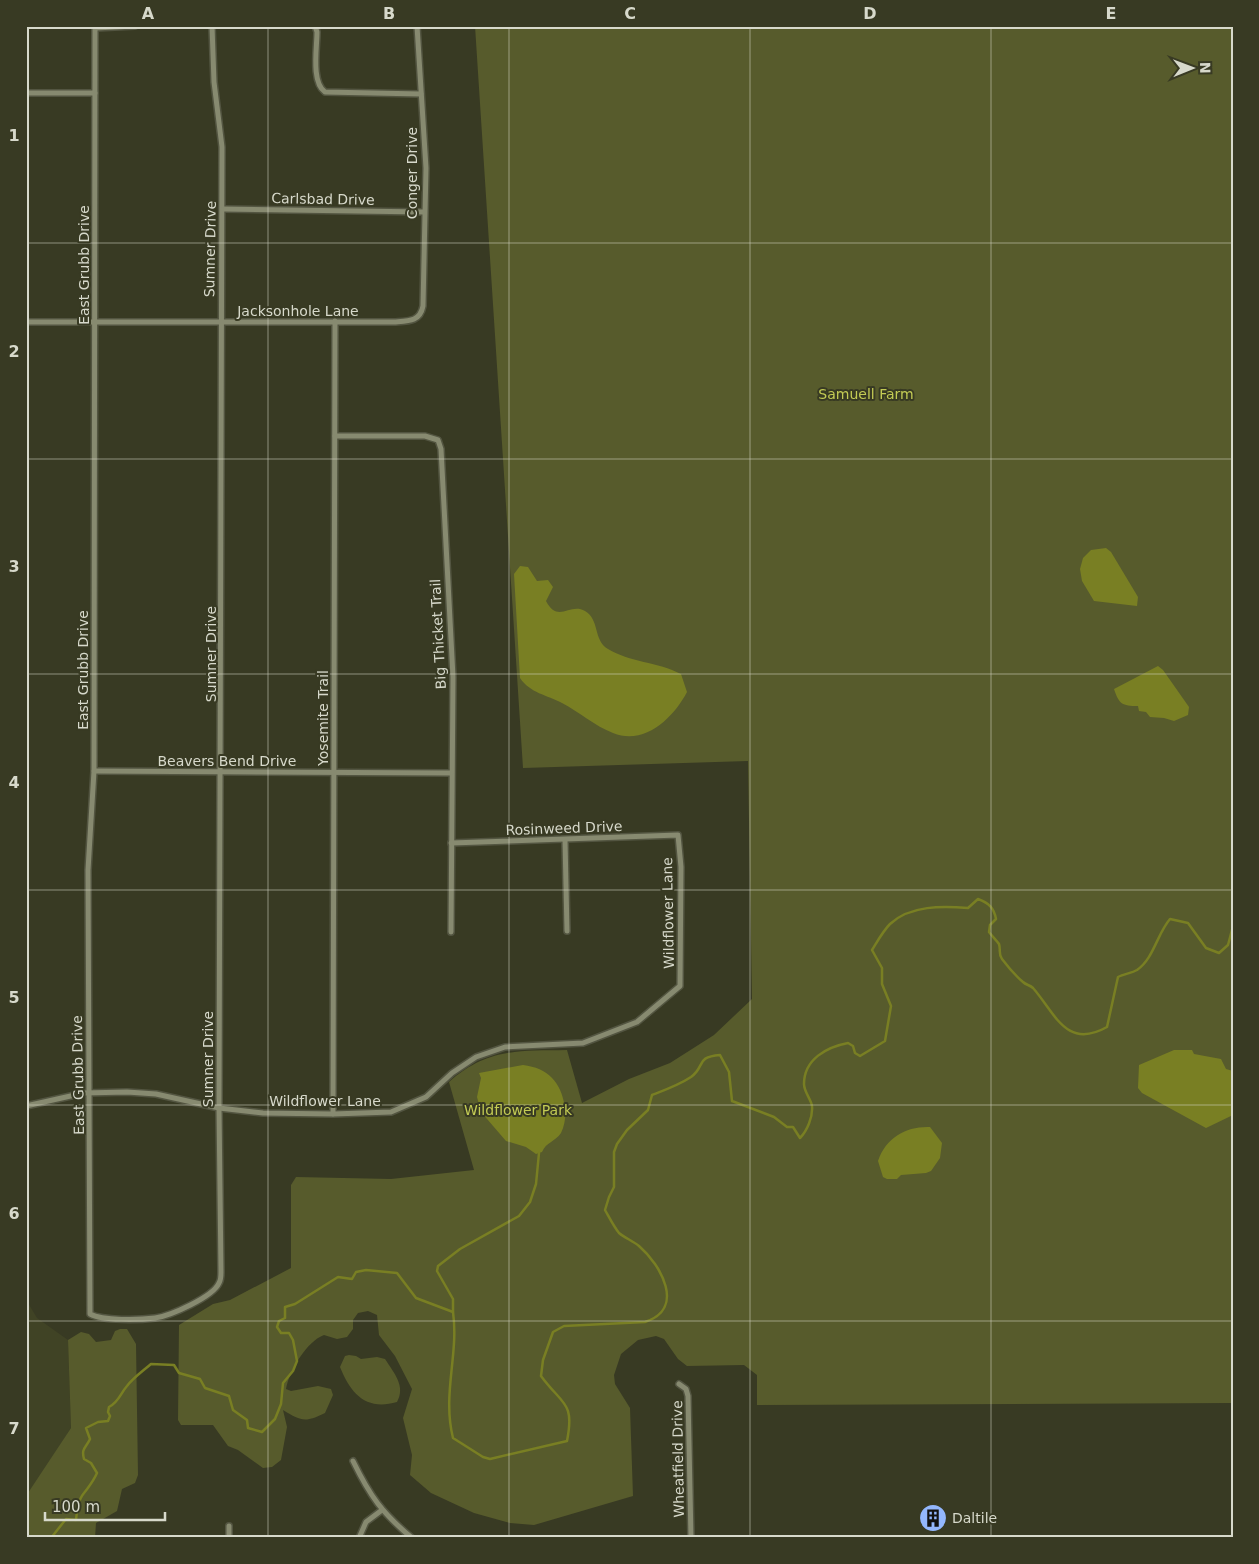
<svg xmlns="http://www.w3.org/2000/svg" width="1259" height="1564" font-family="'DejaVu Sans',sans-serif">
  <rect width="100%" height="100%" fill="#383a23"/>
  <path fill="#404325" d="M28 1117V1303L37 1318 68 1340 71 1428 28 1497 26 1118Z"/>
  <g fill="#575b2c">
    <path d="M475 26H1233V1403L757 1405V1375L744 1365 687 1366 678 1359 664 1339 656 1336 638 1340 621 1354 614 1375 615 1384 630 1408 633 1496 534 1525 510 1523 474 1513 431 1493 410 1475 412 1455 403 1418 412 1389 395 1356 379 1335 377 1315 368 1311 358 1313 353 1320V1329L347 1337 337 1339 324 1335C307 1341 289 1371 286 1389L291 1391 318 1386 331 1389 333 1395 325 1413C305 1423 301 1421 283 1410L287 1427 281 1460 272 1467 263 1468 238 1450 228 1446 213 1425H181L178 1420 179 1325 213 1304 230 1300 291 1268V1185L296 1177 391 1179 474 1170 449 1082C488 1048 517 1051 567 1050L582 1103 629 1079 670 1063 714 1035 752 999 748 761 523 768Z"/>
    <path d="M120 1329H127L136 1344 138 1475 135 1483 122 1489 117 1511 96 1523 95 1538H26V1496L71 1428 68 1340 81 1332 89 1334 96 1342 111 1340 115 1331Z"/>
    <path d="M349 1355 356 1356 361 1359 377 1357 385 1359C394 1373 406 1386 397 1402 366 1411 351 1394 340 1367L345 1356Z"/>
  </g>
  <g fill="#797f23">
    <path d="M1106 548 1111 552 1138 597 1137 606 1094 601 1082 581 1080 569 1083 558 1091 550Z"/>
    <path d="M520 566 528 567 537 581 548 580 553 587 546 601C558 624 570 602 585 611 600 620 593 640 608 649 629 662 658 662 681 674L687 692C674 717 645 746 613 733 595 726 579 712 562 703 547 695 530 693 520 678L514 574Z"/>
    <path d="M1158 666 1163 670 1189 707 1188 715 1174 721 1164 718 1150 717 1146 712 1139 711 1138 706C1122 706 1119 704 1114 689Z"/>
    <path d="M1174 1050H1192L1194 1054 1221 1059 1226 1069 1233 1071V1115L1206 1128 1142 1093 1138 1088 1139 1065Z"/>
    <path d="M523 1065C548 1068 561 1082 565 1107 566 1116 565 1125 561 1133 555 1142 546 1142 542 1152L536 1154 526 1147 506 1141 481 1112 477 1097 481 1078 479 1073Z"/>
    <path d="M930 1127 942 1143 940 1158 931 1171 926 1173 901 1175 897 1179H887L883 1177 878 1161C886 1137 907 1126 930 1127Z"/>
  </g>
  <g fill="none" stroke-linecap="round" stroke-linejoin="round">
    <g stroke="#797f23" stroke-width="2.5">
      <path d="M453 1312V1299L437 1271 438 1266 460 1249 519 1216 530 1202 536 1184 539 1153"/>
      <path d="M51 1538 66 1519 76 1520C77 1511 78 1500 84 1493 90 1485 93 1482 97 1473L91 1463 84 1459C81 1448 86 1448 90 1439L86 1428 98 1422 108 1421 110 1416 108 1412 109 1407C119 1402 120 1394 127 1386 133 1378 143 1371 151 1364L174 1365 179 1373 200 1379 205 1388 229 1396 233 1410 247 1420 248 1428 262 1432 275 1419 281 1404 283 1383 293 1371 297 1361 293 1340 289 1333H281L277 1327 279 1321 285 1318V1307L295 1304 338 1277 352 1279 356 1272 366 1270 397 1273 416 1298 453 1312C459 1354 442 1394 453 1438L483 1457 490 1459 567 1441C575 1401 562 1405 541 1376L543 1360 553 1332 564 1326 645 1322C686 1309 661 1265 639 1246 633 1241 625 1238 619 1233 614 1227 609 1217 605 1210L609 1197 614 1187V1152L617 1144 627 1130 648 1110 652 1095C665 1090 679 1085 691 1077 706 1066 695 1057 720 1055L729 1072 732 1101 774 1117 787 1127H793L800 1138C807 1131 813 1117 812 1106 811 1099 804 1092 804 1084 804 1059 827 1047 848 1043L853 1046 855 1053 860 1056 885 1041 891 1006 882 984V968L872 950C877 942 883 931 890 924 910 905 943 906 968 908L978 899C989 903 994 908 996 919L990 925 989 932C992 936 997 941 999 944 1001 950 998 954 1002 959 1008 967 1016 976 1023 982 1026 985 1030 985 1033 988 1055 1013 1066 1050 1107 1027L1118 977C1124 974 1132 973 1137 970 1154 958 1157 934 1170 919L1188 923 1206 948 1219 953 1228 945 1233 926"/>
    </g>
    <g stroke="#535541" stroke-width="8">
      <g id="street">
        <path d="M95 26 94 771 88 870 90 1314C103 1321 139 1320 155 1318 170 1316 213 1297 219 1283 221 1280 221 1275 221 1272L219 1108 222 147 214 82 212 26"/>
        <path d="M315 26 317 32C317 48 311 82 325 92L421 94"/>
        <path d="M95 28 135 26"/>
        <path d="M26 93H95"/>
        <path d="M223 209 424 212"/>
        <path d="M26 322H394C408 321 420 322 423 306L426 168 417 26"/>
        <path d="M335 436H425L438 440 441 449 453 677 451 932"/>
        <path d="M94 771 451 773"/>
        <path d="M565 840 567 931"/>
        <path d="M26 1106 84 1093 127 1092 156 1094 219 1108 263 1113 333 1114 391 1112 426 1097 452 1073 476 1057 505 1047 583 1043 637 1022 680 986 681 867 678 835 451 843"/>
        <path d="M333 1114 335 321"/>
        <path d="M679 1384 686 1389 688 1396 691 1538"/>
        <path d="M353 1461C370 1496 382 1513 412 1538"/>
        <path d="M229 1526V1538"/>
        <path d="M359 1538 366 1522 382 1510"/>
      </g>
    </g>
    <use href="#street" stroke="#878a70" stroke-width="5"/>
  </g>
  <path fill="none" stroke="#d7d9cb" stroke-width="1" stroke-opacity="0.55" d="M268 26V1538M509 26V1538M750 26V1538M991 26V1538M26 243H1233M26 459H1233M26 674H1233M26 890H1233M26 1105H1233M26 1321H1233"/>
  <defs>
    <g id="building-disc" transform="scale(1.4375)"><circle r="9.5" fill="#93b7fd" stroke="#383a23"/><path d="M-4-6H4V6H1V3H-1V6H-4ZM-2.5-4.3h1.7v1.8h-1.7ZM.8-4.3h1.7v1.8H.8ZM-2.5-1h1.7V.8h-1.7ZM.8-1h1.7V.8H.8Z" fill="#111"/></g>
  </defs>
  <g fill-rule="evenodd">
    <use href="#building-disc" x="933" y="1518"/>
  </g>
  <g text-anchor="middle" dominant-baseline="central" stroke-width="4" stroke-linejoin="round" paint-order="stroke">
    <g font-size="14" fill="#d7d9cb" stroke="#383a23">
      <text transform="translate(412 173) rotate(-90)">Conger Drive</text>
      <text transform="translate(323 199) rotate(1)">Carlsbad Drive</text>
      <text transform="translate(210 249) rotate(-89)">Sumner Drive</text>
      <text transform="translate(84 265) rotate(-90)">East Grubb Drive</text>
      <text x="298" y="311">Jacksonhole Lane</text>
      <text transform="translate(438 634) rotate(-93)">Big Thicket Trail</text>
      <text transform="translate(211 654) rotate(-90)">Sumner Drive</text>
      <text transform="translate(83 670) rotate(-90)">East Grubb Drive</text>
      <text transform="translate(323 718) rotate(-90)">Yosemite Trail</text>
      <text x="227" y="761">Beavers Bend Drive</text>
      <text transform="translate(564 828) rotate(-2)">Rosinweed Drive</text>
      <text transform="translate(668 913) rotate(-91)">Wildflower Lane</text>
      <text transform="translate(208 1059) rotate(-90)">Sumner Drive</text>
      <text transform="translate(78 1075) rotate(-91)">East Grubb Drive</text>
      <text x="325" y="1101">Wildflower Lane</text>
      <text transform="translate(678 1459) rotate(-91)">Wheatfield Drive</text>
    </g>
    <g font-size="14" fill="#c3cb54" stroke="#383a23">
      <text x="866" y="394">Samuell Farm</text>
      <text x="518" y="1110">Wildflower Park</text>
    </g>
    <g font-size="14" fill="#d7d9cb" stroke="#383a23" text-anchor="start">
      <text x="952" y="1518">Daltile</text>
    </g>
  </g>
  <rect width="1259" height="1564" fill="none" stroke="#383a23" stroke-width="55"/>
  <g transform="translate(1192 68) rotate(89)" stroke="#383a23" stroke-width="4" paint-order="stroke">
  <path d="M0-4L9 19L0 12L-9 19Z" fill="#d7d9cb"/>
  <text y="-8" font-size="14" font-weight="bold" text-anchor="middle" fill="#d7d9cb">N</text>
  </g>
  <path d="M45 1512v8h120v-8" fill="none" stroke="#d7d9cb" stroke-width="2.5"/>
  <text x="52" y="1512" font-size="15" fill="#d7d9cb" stroke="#383a23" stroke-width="4" paint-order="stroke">100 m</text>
  <rect x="28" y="28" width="1204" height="1508" fill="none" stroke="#d7d9cb" stroke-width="2"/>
  <g font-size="16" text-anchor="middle" font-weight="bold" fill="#d7d9cb">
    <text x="148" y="19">A</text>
    <text x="389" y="19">B</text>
    <text x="630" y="19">C</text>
    <text x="870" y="19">D</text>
    <text x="1111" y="19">E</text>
    <text x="14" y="141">1</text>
    <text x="14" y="357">2</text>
    <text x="14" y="572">3</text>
    <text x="14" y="788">4</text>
    <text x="14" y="1003">5</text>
    <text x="14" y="1219">6</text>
    <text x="14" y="1434">7</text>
  </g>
</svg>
